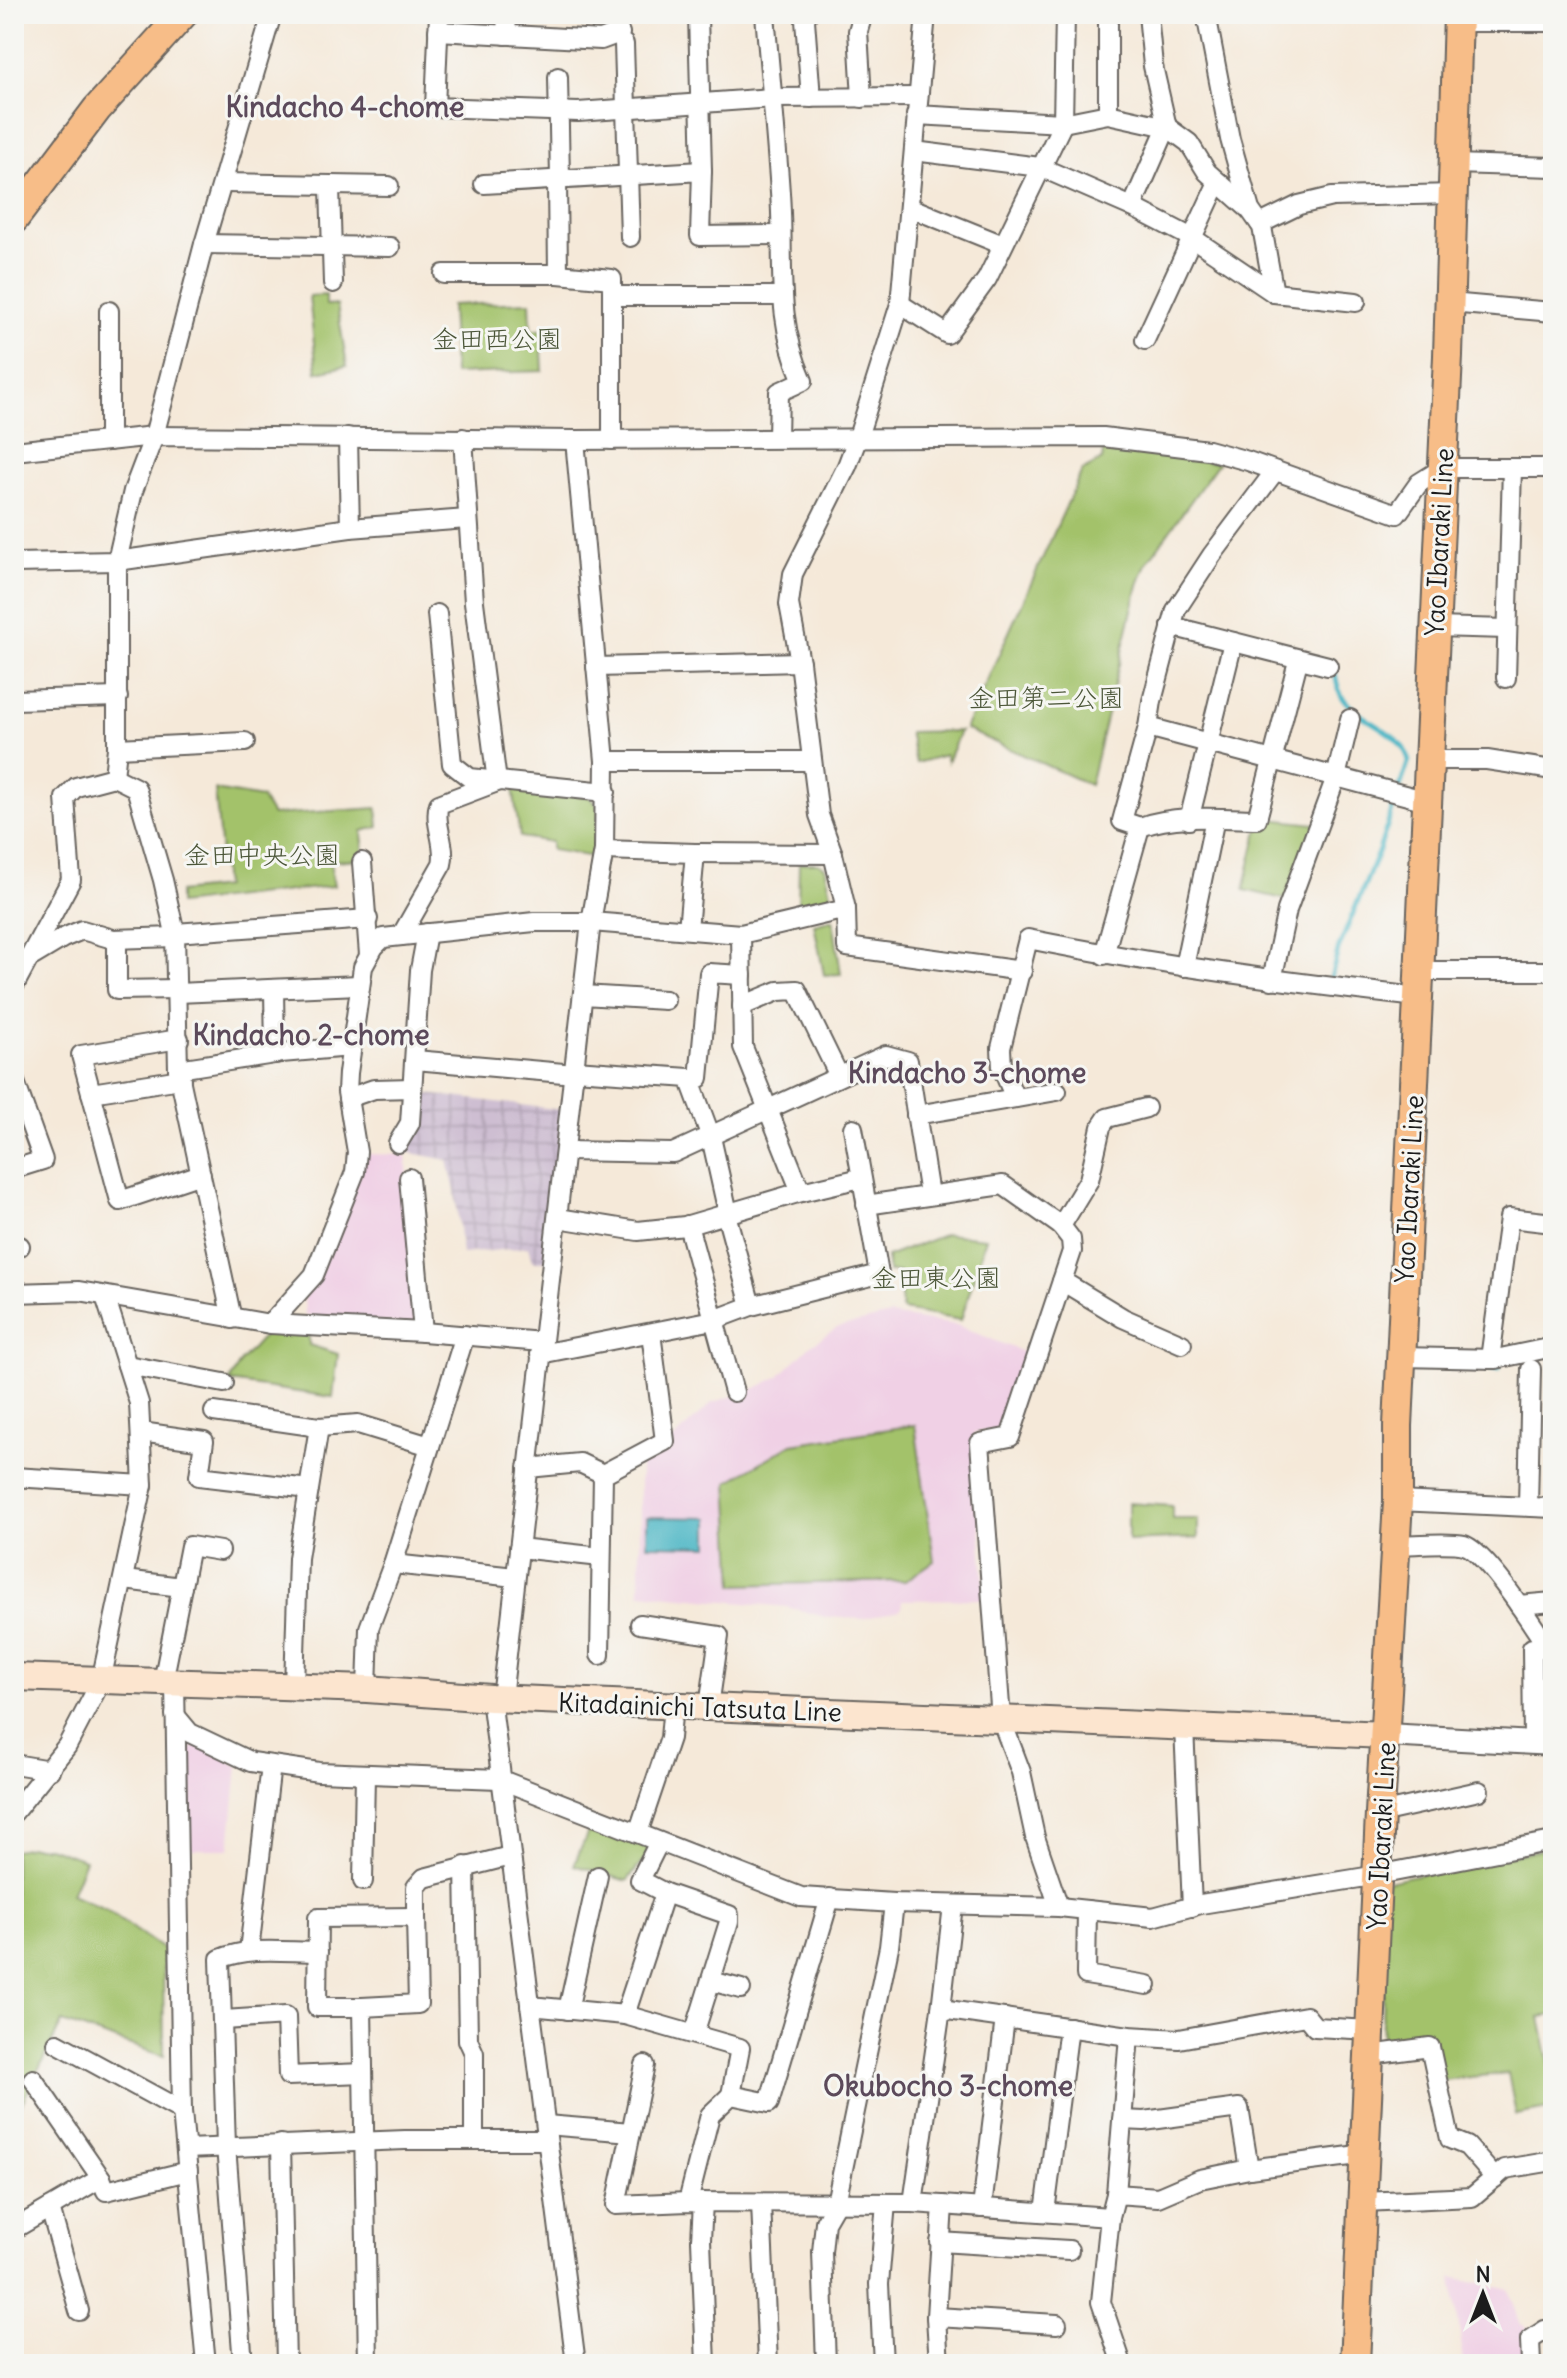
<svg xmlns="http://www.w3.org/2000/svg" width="1567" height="2378" font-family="Delius,'Klee One',sans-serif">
  <defs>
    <pattern id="industrial-grid" width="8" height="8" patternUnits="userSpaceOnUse" patternTransform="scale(2)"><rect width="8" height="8" fill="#cebed2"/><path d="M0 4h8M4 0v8" fill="none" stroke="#b0a3b4"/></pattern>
  </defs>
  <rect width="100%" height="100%" fill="#f6f6f2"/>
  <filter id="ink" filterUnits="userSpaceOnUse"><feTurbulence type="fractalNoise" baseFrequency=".0125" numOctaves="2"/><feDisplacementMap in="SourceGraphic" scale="16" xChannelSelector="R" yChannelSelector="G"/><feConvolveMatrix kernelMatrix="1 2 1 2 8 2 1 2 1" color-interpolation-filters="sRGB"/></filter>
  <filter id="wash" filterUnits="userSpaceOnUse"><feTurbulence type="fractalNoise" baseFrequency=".006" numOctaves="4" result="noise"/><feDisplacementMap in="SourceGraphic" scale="32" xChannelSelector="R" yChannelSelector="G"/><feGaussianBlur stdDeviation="1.8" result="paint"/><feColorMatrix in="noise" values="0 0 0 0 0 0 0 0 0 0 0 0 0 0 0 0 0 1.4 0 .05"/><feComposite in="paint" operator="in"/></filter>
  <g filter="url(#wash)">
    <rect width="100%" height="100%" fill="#f5e9d9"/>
    <g fill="#f0d0e5">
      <path d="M365 1154 406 1155 419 1315 413 1325 305 1315 304 1297Z"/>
      <path d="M889 1315 957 1325 1030 1355 1003 1430 974 1432 985 1599 902 1600 901 1610 862 1619 825 1617 787 1607 640 1593V1466L661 1451 712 1403 756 1388 778 1377 811 1345 837 1328Z"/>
      <path d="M197 1741 238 1766 230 1849H185L183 1761Z"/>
      <path d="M1452 2277 1510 2290 1519 2322 1526 2328V2364H1464Z"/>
    </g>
    <path fill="url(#industrial-grid)" d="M419 1093 563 1110 547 1261H532L528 1247 462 1254 455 1191 448 1160 407 1152Z"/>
    <g fill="#a3c26b" stroke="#606f44" stroke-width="2">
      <path d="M326 295V305H337L347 366 317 372 309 296Z"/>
      <path d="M530 302 531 330H541L543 371 454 374 451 305Z"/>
      <path d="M1104 446 1218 463 1146 564 1138 585 1090 785 965 729 1082 471 1102 460Z"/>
      <path d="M960 731 947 762 945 755 916 763 909 732Z"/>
      <path d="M513 788 589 797 599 806 594 857 551 850V842L520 837Z"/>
      <path d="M215 790 261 798 272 815 377 808 379 827 362 831 364 859 330 861 334 886 179 904V892L224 887Z"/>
      <path d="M1261 818 1316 824 1288 900 1244 890Z"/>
      <path d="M799 863H818L825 867 832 898 827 903 803 909 798 907Z"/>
      <path d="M833 919 841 974 824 975 814 924Z"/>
      <path d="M946 1234 986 1238 961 1320 902 1310 899 1272H889L887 1257Z"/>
      <path d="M268 1331 309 1335V1345L338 1354 333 1397 229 1382 241 1361Z"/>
      <path d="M915 1425 934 1561 905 1581 734 1585 728 1482 792 1444Z"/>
      <path d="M1128 1503 1172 1506V1519H1198V1538L1128 1541Z"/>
      <path d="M593 1820 653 1849 627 1881 574 1865Z"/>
      <path d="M31 1847H48L85 1860 71 1894 105 1909 163 1949 164 2056 62 2022 14 2119V1850Z"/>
      <path d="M1553 1847V2015L1540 2017 1553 2080V2108L1516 2115 1508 2073 1443 2080 1435 2043 1381 2048 1387 1881Z"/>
    </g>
    <path fill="#48b5c4" stroke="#326870" stroke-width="2" d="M647 1517 709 1518V1546L647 1545Z"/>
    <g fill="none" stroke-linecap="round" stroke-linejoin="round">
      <g stroke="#48b5c4" stroke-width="5">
        <path d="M1330 982 1338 950 1379 850 1409 760C1400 729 1362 724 1343 698 1337 691 1336 677 1334 667"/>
        <path d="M1448 1367 1499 1369"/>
      </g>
    </g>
  </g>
  <g filter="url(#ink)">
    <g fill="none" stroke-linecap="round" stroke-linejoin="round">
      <g stroke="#68645e" stroke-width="22">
        <g id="minor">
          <path d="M439 14 435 107 578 112 772 98 917 97"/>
          <path d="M698 14 702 171"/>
          <path d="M765 14C770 74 776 133 780 193 785 261 774 316 803 381L779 392 778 438"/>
          <path d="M807 14 805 20 811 98"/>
          <path d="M1458 22H1553"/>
          <path d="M438 31 601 40 620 33"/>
          <path d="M506 35 507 14"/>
          <path d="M624 44 630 237"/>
          <path d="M558 77 560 179"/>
          <path d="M862 98 858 31 863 14"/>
          <path d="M1108 114V14"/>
          <path d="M916 115 1063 123 1108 114 1167 127 1189 143 1207 172 1250 210"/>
          <path d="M914 151 1040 167 1132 207 1194 239 1274 293 1262 227 1250 210 1230 139 1206 14"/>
          <path d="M1454 164 1553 167"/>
          <path d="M557 179 558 274"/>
          <path d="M224 183 389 186"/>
          <path d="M484 184 702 171 700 236 781 235"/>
          <path d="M330 187 333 283"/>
          <path d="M909 207 1003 245"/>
          <path d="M1132 207 1167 127 1153 66 1148 14"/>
          <path d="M1260 224 1299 205 1332 197 1454 194"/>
          <path d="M204 244 390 247"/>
          <path d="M444 274H558L612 279V440"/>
          <path d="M1274 293 1356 302"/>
          <path d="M612 296H783"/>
          <path d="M1450 303 1553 312"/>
          <path d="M900 304 947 334 987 279 1063 123 1065 14"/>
          <path d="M109 311V441"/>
          <path d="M1145 340 1218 182"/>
          <path d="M348 437 350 528"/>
          <path d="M14 451 154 436 575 440 1103 437 1208 450 1248 461 1397 514 1419 483 1443 468H1553"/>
          <path d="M14 563 117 561 350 528 467 519"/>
          <path d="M437 614 452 764 470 778 606 792"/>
          <path d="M1171 626 1328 666"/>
          <path d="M1435 627 1507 629"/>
          <path d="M596 667 800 662"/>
          <path d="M1506 678 1512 468"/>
          <path d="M14 700 118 697"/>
          <path d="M1148 727 1427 801"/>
          <path d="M117 748 245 742"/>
          <path d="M1429 760H1487L1553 770"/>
          <path d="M605 761H811"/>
          <path d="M114 777 136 788 163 880 175 933 178 1069 232 1319"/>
          <path d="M1189 820 1233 642"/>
          <path d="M1140 827C1176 814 1219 818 1257 819L1298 661"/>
          <path d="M604 850 695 853 688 929"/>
          <path d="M695 853 833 854"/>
          <path d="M362 862 369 955"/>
          <path d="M846 909 847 947 1022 971"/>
          <path d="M175 933 368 919"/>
          <path d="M741 934 743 1047 801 1192"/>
          <path d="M401 936 442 864C447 844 433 824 439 804L497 782 474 602 463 438"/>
          <path d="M117 939V990L177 989"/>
          <path d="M1104 955 1140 827 1122 821 1148 727 1152 701 1176 610 1212 555 1275 471"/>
          <path d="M33 956 63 938 82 930 113 939 175 937"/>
          <path d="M1184 967 1215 818"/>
          <path d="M1419 971H1553"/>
          <path d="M1272 980 1287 910 1336 777 1350 719"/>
          <path d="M14 986 71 880 65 798 76 787 114 777 117 748V561L133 491 154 436 204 244 272 14"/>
          <path d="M274 989 275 1054"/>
          <path d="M177 993 359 985"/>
          <path d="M583 995 665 1000"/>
          <path d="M742 1006 778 991 797 990 839 1076"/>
          <path d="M179 1039 81 1055 120 1201 201 1174"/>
          <path d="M415 1060 575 1074"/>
          <path d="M178 1069 281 1053 351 1047"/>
          <path d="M575 1070 689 1078 711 1137 728 1213"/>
          <path d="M689 1078H699L709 973 742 975"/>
          <path d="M14 1079 43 1160 14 1169"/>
          <path d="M91 1093 181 1079"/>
          <path d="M348 1098 374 1089 412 1088"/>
          <path d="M1015 1098 1002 1068 1001 1048 1028 939C1157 965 1287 982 1418 997"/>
          <path d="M916 1115 1057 1091"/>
          <path d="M398 1143 410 1123 420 970 427 933"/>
          <path d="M566 1151 673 1153 886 1055 908 1061 929 1195"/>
          <path d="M409 1178 423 1332"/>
          <path d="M866 1205 1003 1185 1061 1226"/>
          <path d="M726 1214 751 1306"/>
          <path d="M558 1218 638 1231 685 1226 801 1192 861 1178"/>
          <path d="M688 1225 734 1392"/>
          <path d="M14 1246H20"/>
          <path d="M1062 1281 1123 1318 1182 1344"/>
          <path d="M14 1293 79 1291 270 1324 423 1332 542 1342"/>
          <path d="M270 1324 314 1275 355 1172 357 1152 347 1092 348 1073 363 967 374 947 383 938 534 922H591L741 934 846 909 833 854 819 815 800 662 789 604 793 574 847 466 858 437 900 304 926 14"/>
          <path d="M540 1354 714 1320 751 1306 879 1274 853 1128"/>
          <path d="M1401 1357 1496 1359 1553 1347"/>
          <path d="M1490 1359 1509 1218 1553 1223"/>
          <path d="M127 1365 224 1383"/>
          <path d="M214 1412 319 1427 358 1424 430 1446"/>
          <path d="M141 1432 204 1441 199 1476 309 1489"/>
          <path d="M528 1468 580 1463 603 1474"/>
          <path d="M14 1477 143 1485"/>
          <path d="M1398 1501 1553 1508"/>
          <path d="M1528 1506 1531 1369"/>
          <path d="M1395 1545C1413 1545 1448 1541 1464 1545 1486 1551 1539 1634 1553 1656"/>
          <path d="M519 1548 601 1557"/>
          <path d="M393 1564 515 1577"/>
          <path d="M124 1580 182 1587"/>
          <path d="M1519 1605 1553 1602"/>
          <path d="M640 1624 719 1636 709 1707"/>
          <path d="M600 1655 603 1474 665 1441 651 1333"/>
          <path d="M163 1682 190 1546 220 1551"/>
          <path d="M175 1682 182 2111 206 2364"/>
          <path d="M294 1687 298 1558 319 1427"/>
          <path d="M367 1689 369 1628 393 1564 465 1335"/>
          <path d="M491 1698 576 2364"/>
          <path d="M502 1698 591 922 604 850 605 761 575 440"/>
          <path d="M175 1715 190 1733 251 1762 319 1772 499 1779 801 1897 894 1903 1059 1907 1153 1917 1201 1904 1378 1875 1553 1841"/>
          <path d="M1184 1727 1192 1907"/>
          <path d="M1533 1743 1532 1648H1548"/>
          <path d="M14 1764 50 1770"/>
          <path d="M14 1812 67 1746 101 1681 143 1485 139 1403 105 1296"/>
          <path d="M1380 1813 1479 1791"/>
          <path d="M638 1833 670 1738 673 1705"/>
          <path d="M659 1842 640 1880 665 1893 729 1915V1922L694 2034"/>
          <path d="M465 1866 468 2040 474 2053V2140"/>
          <path d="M363 1881 365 1774"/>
          <path d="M1059 1907 1035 1837 1021 1772 1001 1719 980 1443 1010 1437 1072 1251 1071 1239 1061 1226 1089 1180 1101 1127 1107 1118 1146 1108"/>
          <path d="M1087 1910 1086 1975 1147 1985"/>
          <path d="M416 1917V1887L424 1878 510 1856"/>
          <path d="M249 1951 271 1765"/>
          <path d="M711 1981 741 1989"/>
          <path d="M530 2006 625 2015 740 2048 731 2095"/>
          <path d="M362 2007H317L318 1918 416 1917 418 2004 362 2007 368 2364"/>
          <path d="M941 2009 1129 2036 1179 2039 1306 2016 1315 2027 1371 2030"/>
          <path d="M568 2010 598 1876"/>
          <path d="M625 2015 665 1893"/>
          <path d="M224 2020 286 2016 288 2076 363 2073"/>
          <path d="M57 2043 182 2111"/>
          <path d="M1370 2055 1430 2047 1450 2139 1467 2146 1495 2178"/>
          <path d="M645 2065 616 2205 688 2202 913 2203 1110 2217 1116 2194 1158 2197 1200 2179 1249 2169 1366 2154"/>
          <path d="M33 2079 101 2178"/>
          <path d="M1122 2120 1144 2121 1239 2108 1249 2169"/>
          <path d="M546 2125 631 2132"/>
          <path d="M281 2144 286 2364"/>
          <path d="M186 2149 405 2140H547"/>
          <path d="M1116 2194 1129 2036"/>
          <path d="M688 2202 710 2115 731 2095 769 2103 830 1898"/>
          <path d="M703 2202 701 2240 706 2364"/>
          <path d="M1364 2202 1472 2197 1505 2169 1553 2161"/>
          <path d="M761 2203 768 2364"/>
          <path d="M913 2203 941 2009 953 1905"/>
          <path d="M50 2208 79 2311"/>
          <path d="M982 2208 1005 2018"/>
          <path d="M1045 2212 1069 2027"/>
          <path d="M1110 2217 1101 2302 1122 2364"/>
          <path d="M14 2229 101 2178 106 2191 188 2171"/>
          <path d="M940 2242 1069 2250"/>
          <path d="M936 2317 1057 2324"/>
          <path d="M243 2364 226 2146 220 1959C251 1946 285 1952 318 1952"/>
          <path d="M826 2364 822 2252 825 2222 836 2203 889 1947 894 1903"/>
          <path d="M883 2364 879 2284 886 2203"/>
          <path d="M939 2364 936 2317 943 2205"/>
          <path d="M1531 2364 1530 2340 1545 2330 1553 2329"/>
        </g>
      </g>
      <g stroke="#68645e" stroke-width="26">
        <path id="tertiary" d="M1386 1735 1553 1744"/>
      </g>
      <g stroke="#68645e" stroke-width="30">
        <path id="secondary" d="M14 1677 367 1689 491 1698 1386 1735"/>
      </g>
      <g stroke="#68645e" stroke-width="32">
        <g id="primary">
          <path d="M14 219 97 109 183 14"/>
          <path d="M1355 2364 1380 1813 1398 1501V1426L1448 356 1458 14"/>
        </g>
      </g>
      <use href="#minor" stroke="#fff" stroke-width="18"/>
      <use href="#tertiary" stroke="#fff" stroke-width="22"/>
      <use href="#secondary" stroke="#fce5cf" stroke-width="26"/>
      <use href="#primary" stroke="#f7bd88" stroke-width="28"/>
    </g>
  </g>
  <g text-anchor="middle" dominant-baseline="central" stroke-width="6" stroke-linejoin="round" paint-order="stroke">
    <g font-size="26" fill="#4b5638" stroke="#f6f6f2">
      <text x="497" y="338">金田西公園</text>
      <text x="1046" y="697">金田第二公園</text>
      <text x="262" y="854">金田中央公園</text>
      <text x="936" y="1277">金田東公園</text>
    </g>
    <g font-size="26" fill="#1c1c1c" stroke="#f6f6f2">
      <text transform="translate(1439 542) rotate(-87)">Yao Ibaraki Line</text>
      <text transform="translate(1409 1189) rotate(-87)">Yao Ibaraki Line</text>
      <text transform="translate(700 1707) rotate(2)">Kitadainichi Tatsuta Line</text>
      <text transform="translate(1381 1836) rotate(-87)">Yao Ibaraki Line</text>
    </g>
    <g font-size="28" font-weight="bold" fill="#5c4a5b" stroke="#f6f6f2">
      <text x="345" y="107">Kindacho 4-chome</text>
      <text x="311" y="1035">Kindacho 2-chome</text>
      <text x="967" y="1073">Kindacho 3-chome</text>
      <text x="948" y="2086">Okubocho 3-chome</text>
    </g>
  </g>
  <rect width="1567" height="2378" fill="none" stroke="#f6f6f2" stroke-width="48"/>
  <g transform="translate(1483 2294)" stroke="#f6f6f2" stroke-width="6" paint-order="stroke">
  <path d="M0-6L14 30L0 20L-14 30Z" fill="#1c1c1c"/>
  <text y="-12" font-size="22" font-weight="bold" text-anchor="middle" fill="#1c1c1c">N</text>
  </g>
</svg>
